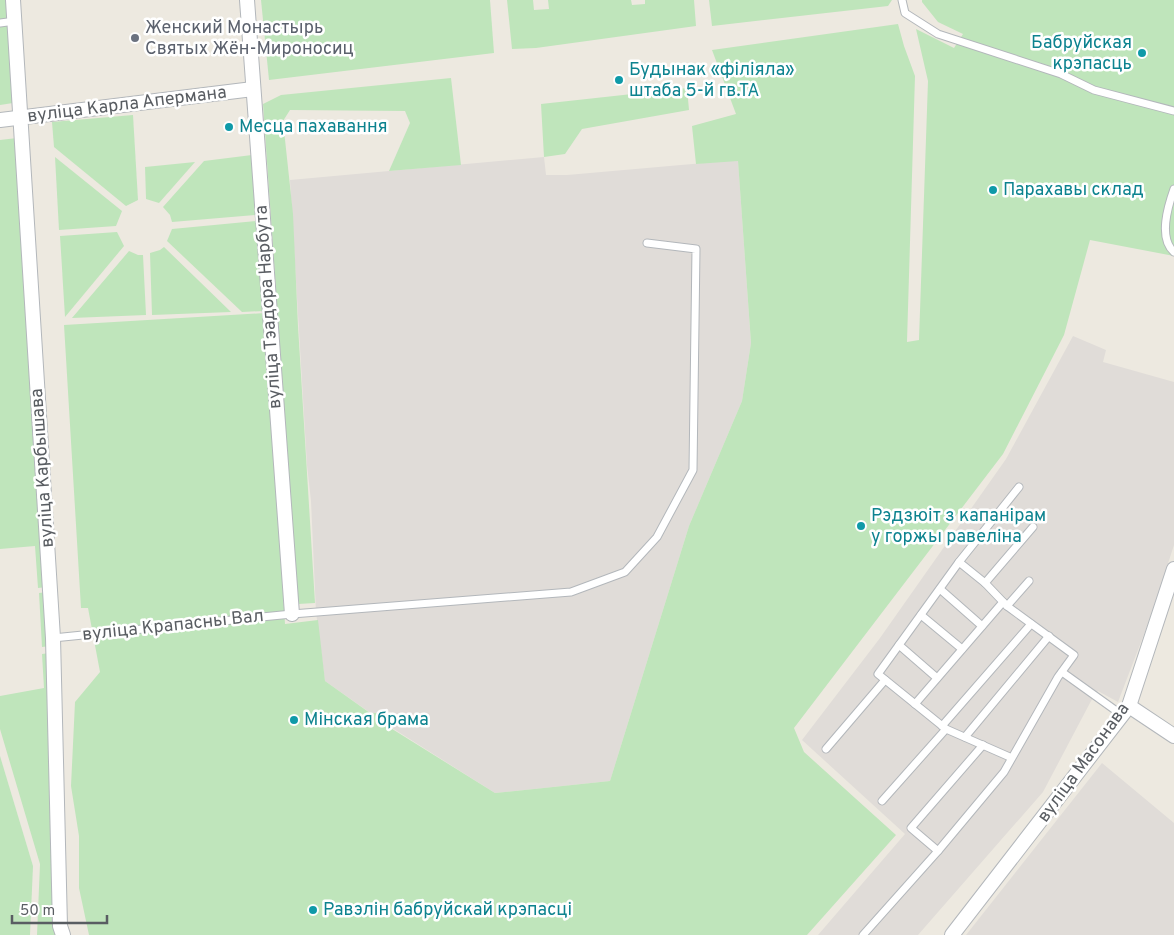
<svg xmlns="http://www.w3.org/2000/svg" width="1174" height="935" font-family="Overpass,sans-serif">
  <rect width="100%" height="100%" fill="#ede9e0"/>
  <g fill="#e0dcd8">
    <path d="M544 157 546 175H567L738 160 751 343 742 401 689 526 610 781 495 793 389 726 325 681 316 612 311 501 307 465 290 180Z"/>
    <path d="M1073 336 1106 350 1103 362 1174 382V545L1151 616 1118 702 1098 691 1091 701 1043 792 918 935H818L905 834 802 740 880 638 1006 459Z"/>
    <path d="M1102 763 1174 823V935H966Z"/>
  </g>
  <g fill="#bfe5bb">
    <path d="M0 0H9L13 103 0 105Z"/>
    <path d="M261 0H490L494 53 269 80Z"/>
    <path d="M507 0H533L534 10 549 9 548 0H631L632 5 645 4V0H694L696 26 536 48 512 49Z"/>
    <path d="M709 0H892L888 6 712 26Z"/>
    <path d="M922 0H1174V256L1090 240 1064 335 1003 454 794 728 804 752 896 835 807 935H89L79 888V836L71 786 75 702 100 672 88 608H81L64 325 265 313 285 624 318 620 325 681 370 713H383L389 727 495 793 610 781 689 526 742 401 751 343 738 161 696 164 692 126 736 114 712 50 898 24 904 46 915 76 907 342 919 340 928 81 916 29 954 48 963 34 938 22 922 2Z"/>
    <path d="M451 78 461 165 389 171 410 123 405 111 290 110 283 121 293 214 298 326 315 603 298 604 263 104 281 95Z"/>
    <path d="M687 88 689 110 582 129 565 154 544 157 541 104Z"/>
    <path d="M133 115 138 200 126 206 54 147 52 122Z"/>
    <path d="M17 138 47 587 38 588 35 546 0 549V140Z"/>
    <path d="M252 155 255 215 172 222 170 215 163 207 204 161Z"/>
    <path d="M55 157 122 211 116 226 59 230Z"/>
    <path d="M195 162 159 203 146 199 145 167Z"/>
    <path d="M256 221 264 311 242 312 167 241 172 229Z"/>
    <path d="M117 232 124 246 65 317 60 236Z"/>
    <path d="M164 247 231 312 152 315 150 253 160 250Z"/>
    <path d="M129 251 138 255H143L146 315 72 318Z"/>
    <path d="M48 592 50 646 42 647 39 593Z"/>
    <path d="M50 653 55 935H37L40 864 0 729V696L44 688 42 654Z"/>
    <path d="M0 756 33 866 30 935H0Z"/>
  </g>
  <g fill="none" stroke-linecap="round" stroke-linejoin="round">
    <g stroke="#b3b7bb" stroke-width="9">
      <g id="lane">
        <path d="M902 0 905 13 938 34 1061 74 1094 90 1174 111"/>
        <path d="M0 23 15 21"/>
        <path d="M1174 189C1168 206 1158 238 1174 252"/>
        <path d="M959 562 1019 487"/>
        <path d="M985 583 1033 527"/>
        <path d="M940 589 982 626"/>
        <path d="M1007 606 1029 581"/>
        <path d="M921 615 962 649"/>
        <path d="M53 638 292 614 571 592 625 572 657 537 693 470 696 249 647 243"/>
        <path d="M899 645 937 678"/>
        <path d="M1062 672 1122 715"/>
        <path d="M915 704 1003 602"/>
        <path d="M942 726 1031 624"/>
        <path d="M965 737 1049 636"/>
        <path d="M826 749 885 680"/>
        <path d="M882 801 946 729"/>
        <path d="M938 851 911 828 983 745"/>
        <path d="M863 935 938 851 1004 772 1058 677 1074 655 1007 606 985 583 959 562 878 674 946 729 1012 758"/>
      </g>
    </g>
    <g stroke="#b3b7bb" stroke-width="16">
      <g id="street">
        <path d="M13 0 53 638 60 926 63 935"/>
        <path d="M247 0 292 614"/>
        <path d="M0 120 253 89"/>
        <path d="M1129 706 1174 736"/>
        <path d="M952 935 1129 706 1174 569"/>
      </g>
    </g>
    <use href="#lane" stroke="#fff" stroke-width="7"/>
    <use href="#street" stroke="#fff" stroke-width="14"/>
  </g>
  <circle fill="#6b7280" stroke="#fff" stroke-width="2" cx="135" cy="38" r="5"/>
  <g fill="#0f9aa8" stroke="#fff" stroke-width="2">
    <circle cx="1142" cy="53" r="5"/>
    <circle cx="619" cy="80" r="5"/>
    <circle cx="229" cy="127" r="5"/>
    <circle cx="993" cy="190" r="5"/>
    <circle cx="861" cy="526" r="5"/>
    <circle cx="294" cy="720" r="5"/>
    <circle cx="313" cy="910" r="5"/>
  </g>
  <g text-anchor="middle" dominant-baseline="central" stroke-width="5" stroke-linejoin="round" paint-order="stroke">
    <g font-size="18" fill="#5b616d" stroke="#fff" text-anchor="start">
      <text x="145" y="28">Женский Монастырь<tspan x="145" dy="21">Святых Жён-Мироносиц</tspan></text>
    </g>
    <g font-size="18" fill="#0d838f" stroke="#fff" text-anchor="start">
      <text x="1132" y="43" text-anchor="end">Бабруйская<tspan x="1132" dy="21">крэпасць</tspan></text>
      <text x="629" y="70">Будынак «філіяла»<tspan x="629" dy="21">штаба 5-й гв.ТА</tspan></text>
      <text x="239" y="127">Месца пахавання</text>
      <text x="1003" y="190">Парахавы склад</text>
      <text x="871" y="516">Рэдзюіт з капанірам<tspan x="871" dy="21">у горжы равеліна</tspan></text>
      <text x="304" y="720">Мінская брама</text>
      <text x="323" y="910">Равэлін бабруйскай крэпасці</text>
    </g>
    <g font-size="18" fill="#595d62" stroke="#fff">
      <text transform="translate(127 105) rotate(-7)">вуліца Карла Апермана</text>
      <text transform="translate(269 307) rotate(-94)">вуліца Тэадора Нарбута</text>
      <text transform="translate(43 468) rotate(-94)">вуліца Карбышава</text>
      <text transform="translate(173 626) rotate(-6)">вуліца Крапасны Вал</text>
      <text transform="translate(1084 763) rotate(-54)">вуліца Масонава</text>
    </g>
  </g>
  <path d="M12 915v8h95v-8" fill="none" stroke="#595d62" stroke-width="2.5"/>
  <text x="20" y="915" font-size="15" fill="#595d62" stroke="#ffffff" stroke-width="4" paint-order="stroke">50 m</text>
</svg>
